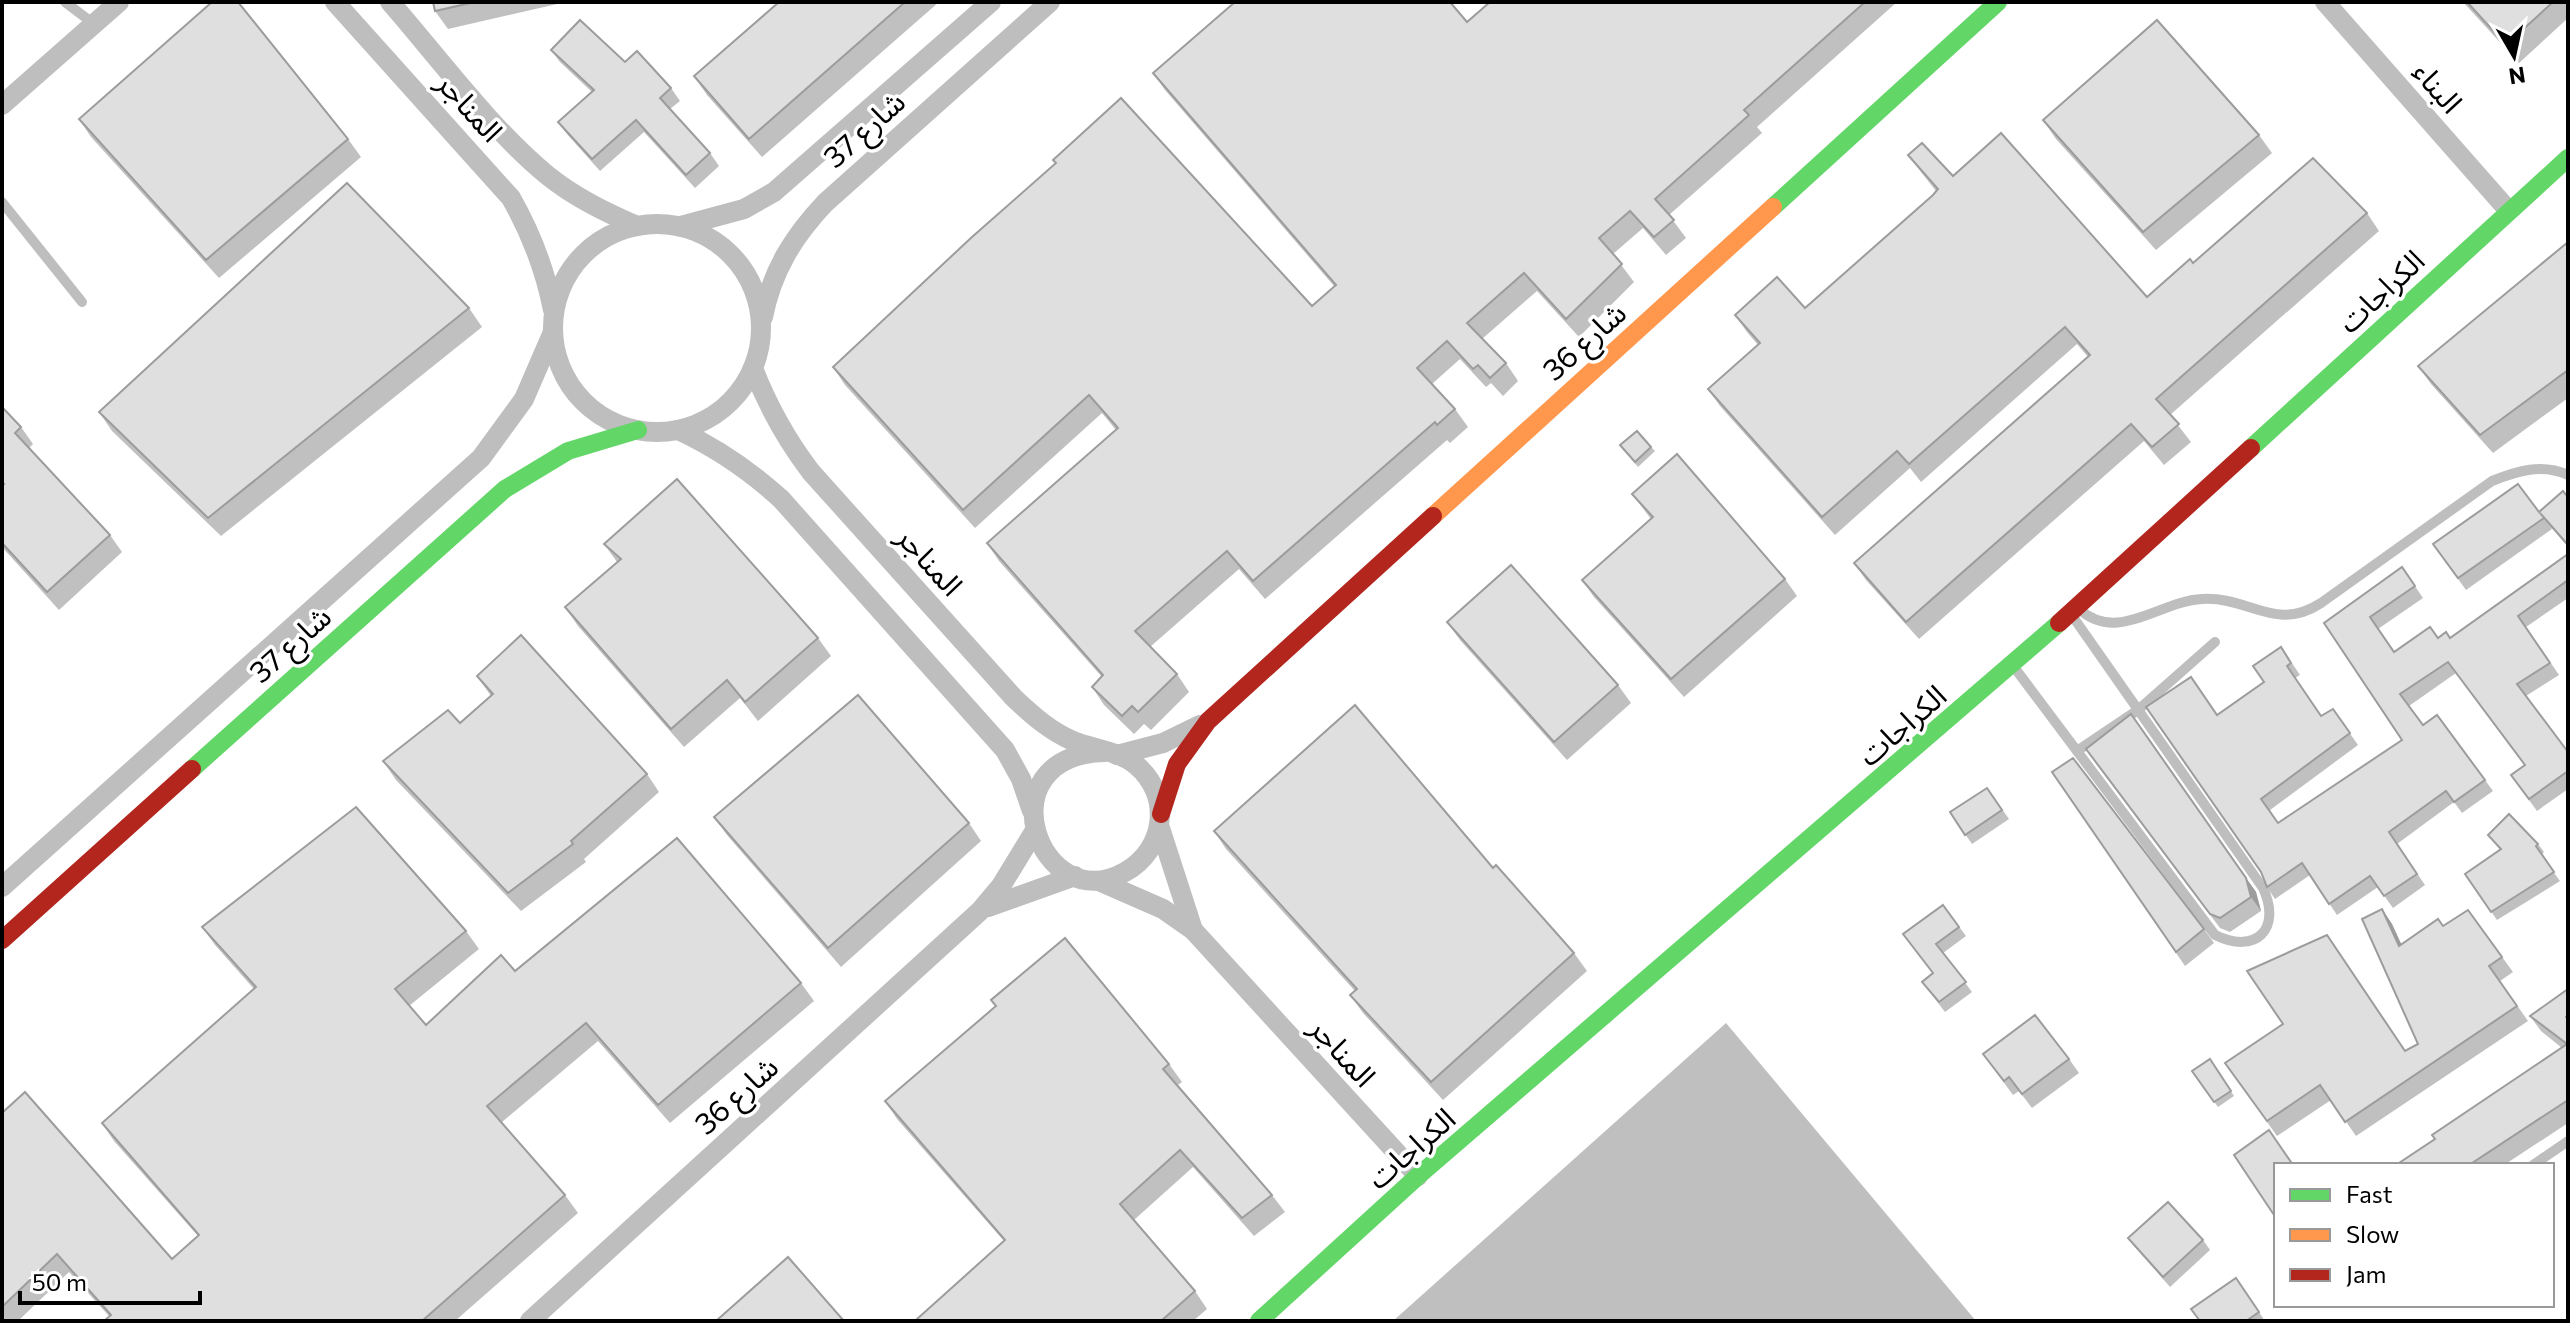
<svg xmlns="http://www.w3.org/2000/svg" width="2570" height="1323" font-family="Commissioner,'Noto Sans Arabic',sans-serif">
  <rect width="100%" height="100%" fill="#fff"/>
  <path fill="#bfbfbf" d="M1726 1023 1976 1321H1393Z"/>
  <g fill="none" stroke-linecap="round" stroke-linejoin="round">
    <g stroke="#bebebe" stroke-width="10">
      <path d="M65 2 94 24"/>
      <path d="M2 202 82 302"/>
      <path d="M2079 609C2118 644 2159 601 2202 599 2249 596 2275 633 2321 603L2492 481C2517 471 2542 463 2568 475"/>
      <path d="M2014 667 2215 935C2256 955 2282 929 2263 888L2071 614"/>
      <path d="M2077 751 2138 710 2215 642"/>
      <path d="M2533 1165 2568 1141"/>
    </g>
    <g stroke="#bebebe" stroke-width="20">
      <path d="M335 2 511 198C532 235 545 269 553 310"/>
      <path d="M390 2C438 57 491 129 547 175 574 197 605 212 637 226"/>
      <path d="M2325 2 2508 210"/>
      <path d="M2 105 119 2"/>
      <circle cx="657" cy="328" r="104"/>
      <path d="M681 226 744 209 774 192 991 2"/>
      <path d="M763 317C772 271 793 237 825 203L1050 2"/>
      <path d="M753 368C768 407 786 439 811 472L1014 698C1032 715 1050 731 1073 741 1093 749 1119 751 1136 765 1173 796 1165 850 1125 872 1039 920 981 755 1105 752"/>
      <path d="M678 430C717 448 749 470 781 499L1005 750 1021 779 1032 811"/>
      <path d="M1117 755 1163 743 1200 725"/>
      <path d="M1160 828 1193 930"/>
      <path d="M1099 881 1163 909 1193 930 1418 1176"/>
      <path d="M2 887 481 458 524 399 553 332"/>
      <path d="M988 907 1075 876"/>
      <path d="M530 1321 980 911 1001 886 1034 832"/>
    </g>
    <g stroke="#63d668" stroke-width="18">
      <path d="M1773 207 1998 2"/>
      <path d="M2251 448 2568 158"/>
      <path d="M192 769 505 489 568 451 638 430"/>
      <path d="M1259 1321 1418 1176 2059 623"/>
    </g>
    <path stroke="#ff974d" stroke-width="18" d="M1433 516 1773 207"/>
    <g stroke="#b3261e" stroke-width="18">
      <path d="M2059 623 2251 448"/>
      <path d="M1161 814 1177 764 1208 721 1433 516"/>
      <path d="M2 940 192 769"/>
    </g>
  </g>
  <g fill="#c0c0c0">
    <path d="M433 2H566L448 29 435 11Z"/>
    <path d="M779 2H939L762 157 707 95 694 76Z"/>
    <path d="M1490 2H1897L1757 127 1762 133 1669 215 1686 238 1666 255 1643 228 1613 254 1634 282 1579 337 1537 291 1482 339 1506 363 1518 381 1503 396 1491 383 1486 387 1460 359 1432 384 1455 409 1468 427 1450 443 1447 440 1265 599 1239 569 1150 647 1177 674 1189 692 1151 730 1144 724 1134 734 1104 705 1092 687 1102 677 999 561 987 543 1116 430 1102 413 975 528 845 385 833 367 1312 306 1334 286 1165 90 1153 73 1467 22Z"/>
    <path d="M2463 2H2568V18L2519 63Z"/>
    <path d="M551 50 671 88 680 101 670 109 710 153 719 166 695 188 644 132 600 171 567 134 558 122 592 92 560 62Z"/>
    <path d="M79 119 348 139 361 157 219 278 91 137Z"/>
    <path d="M2043 120 2259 135 2272 153 2156 250 2056 139Z"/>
    <path d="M1908 155 1953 176 2147 297 2193 263 2367 213 2379 231 2170 415 2191 442 2164 465 2144 441 1919 639 1866 580 1854 563 2088 357 2077 344 1921 482 1910 468 1835 535 1720 406 1708 389 1758 345 1747 332 1735 315 1805 308 1933 195 1936 191 1921 172Z"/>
    <path d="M2568 242V398L2493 453 2431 384 2418 366Z"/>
    <path d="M469 308 482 327 221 536 112 431 99 412Z"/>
    <path d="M2 407 21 427 33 444 29 448 110 535 122 552 59 610 2 547Z"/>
    <path d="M1620 445 1651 447 1655 451 1638 467Z"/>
    <path d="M1632 494 1785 579 1797 596 1684 697 1594 597 1582 580 1651 519Z"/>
    <path d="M2568 497V547L2550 526 2552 529 2466 590 2433 544 2539 512Z"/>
    <path d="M604 544 818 638 831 656 758 721 740 698 684 747 578 626 565 607 617 562Z"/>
    <path d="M2568 554V598L2526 627 2559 675 2526 696 2568 752V789L2537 811 2511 775 2525 765 2456 673 2409 706 2423 725 2485 780 2493 791 2462 813 2454 802 2397 844 2425 885 2393 908 2378 887 2337 915 2310 875 2275 899 2267 887 2217 715 2264 682 2281 647 2300 675 2295 678 2321 716 2333 709 2358 745 2270 810 2278 823 2402 740 2324 623 2402 567 2423 598 2378 629 2394 652 2438 638H2450Z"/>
    <path d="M1447 622 1618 685 1631 703 1567 760 1460 640Z"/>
    <path d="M477 676 647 774 659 792 584 859 586 862 521 911 396 780 383 761 460 723 491 696Z"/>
    <path d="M2096 763 2246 878 2256 892 2261 911 2230 932 2220 928Z"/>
    <path d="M2052 772 2204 929 2214 943 2185 966Z"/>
    <path d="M1987 788 2009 819 1972 844 1950 812Z"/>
    <path d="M714 817 969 823 981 841 841 967 727 835Z"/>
    <path d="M1214 831 1493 868 1574 953 1587 971 1443 1100 1363 1013 1350 995 1355 991 1226 849Z"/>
    <path d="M2488 835 2538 844 2544 852 2541 855 2560 881 2497 920 2465 874 2500 850Z"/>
    <path d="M1943 905 1966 936 1943 953 1972 992 1945 1012 1922 982 1933 973 1903 934Z"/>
    <path d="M2382 909 2392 924 2401 944 2443 926 2468 910 2513 972 2500 981 2528 1021 2356 1136 2331 1100 2277 1136 2225 1063 2283 1024 2406 1051 2418 1044Z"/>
    <path d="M202 927 466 931 479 949 409 1006 426 1025 515 971 801 983 814 1001 670 1123 598 1041 502 1122 565 1195 578 1213 455 1321H106L109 1316 69 1272 18 1321H2V1113L172 1259 198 1236 114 1141 102 1123 254 989 215 945Z"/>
    <path d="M2568 989V1123L2504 1165H2396L2435 1139 2562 1048 2541 1031 2530 1016Z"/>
    <path d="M991 1000 1169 1064 1182 1082 1178 1085 1272 1195 1285 1212 1254 1236 1193 1167 1134 1220 1195 1291 1207 1309 1193 1321H918L1004 1241 897 1119 885 1101 996 1007Z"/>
    <path d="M1983 1054 2069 1059 2079 1073 2032 1108 2019 1091 2013 1095Z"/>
    <path d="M2210 1059 2234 1096 2218 1107 2192 1071Z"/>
    <path d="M2128 1238 2203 1240 2210 1250 2170 1287 2135 1247Z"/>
    <path d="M2236 1278 2265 1321H2200Z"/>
  </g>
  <g fill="#9c9c9c">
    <path d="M2246 878 2256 892 2261 911 2251 897Z"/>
    <path d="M2382 909 2392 924 2409 961 2399 946Z"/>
  </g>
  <g fill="#dfdfdf" stroke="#9c9c9c" stroke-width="2">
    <path d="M212 2H238L348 139 206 260 79 119Z"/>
    <path d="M433 2H475L435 11Z"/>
    <path d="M779 2H905L749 139 694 76Z"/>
    <path d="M1235 2H1450L1467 22 1490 2H1865L1744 110 1749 115 1655 199 1674 220 1654 237 1630 211 1599 238 1622 264 1566 319 1524 273 1467 323 1506 363 1490 378 1478 365 1473 369 1447 341 1417 368 1455 409 1437 425 1435 422 1253 581 1227 551 1135 631 1177 674 1138 712 1132 706 1122 716 1092 687 1103 675 987 543 1118 428 1089 395 963 510 833 367 972 237 1056 163 1053 160 1121 98 1312 306 1336 285 1153 73Z"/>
    <path d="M2467 2H2553L2506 45Z"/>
    <path d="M580 20 625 62 637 51 671 88 660 98 710 153 686 175 636 120 592 159 558 122 594 90 551 50Z"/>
    <path d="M2157 20 2259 135 2143 232 2043 120Z"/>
    <path d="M2001 133 2147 297 2190 259 2193 263 2313 158 2367 213 2156 399 2179 424 2152 447 2131 424 1906 622 1854 563 2090 355 2065 327 1909 464 1897 451 1822 517 1708 389 1760 343 1735 315 1777 277 1805 308 1933 195 1938 189 1908 155 1922 143 1953 176Z"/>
    <path d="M347 183 469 308 208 518 99 412Z"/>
    <path d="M2568 242V370L2480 435 2418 366Z"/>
    <path d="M2 407 21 427 15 433 110 535 47 592 2 543V485L4 484 2 482Z"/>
    <path d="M1637 431 1651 447 1635 462 1620 445Z"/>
    <path d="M1677 454 1785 579 1671 679 1582 580 1653 517 1632 494Z"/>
    <path d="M677 479 818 638 745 702 727 680 671 729 565 607 621 559 604 544Z"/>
    <path d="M2518 484 2539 512 2563 491 2568 497V545L2540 513 2544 518 2458 578 2433 544Z"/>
    <path d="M2568 554V580L2518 616 2550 663 2517 684 2568 752V771L2529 799 2511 775 2525 765 2448 662 2400 694 2423 725 2437 715 2485 780 2454 802 2446 791 2389 832 2417 874 2384 896 2370 876 2329 904 2302 863 2267 887 2261 872 2146 707 2191 677 2217 715 2264 682 2253 666 2281 647 2291 663 2287 666 2321 716 2333 709 2350 733 2261 799 2278 823 2402 740 2324 623 2402 567 2415 586 2370 617 2394 652 2430 627 2438 638 2446 632 2450 638Z"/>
    <path d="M1511 565 1618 685 1554 742 1447 622Z"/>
    <path d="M521 635 647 774 571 841 573 844 508 893 383 761 448 710 460 723 493 694 477 676Z"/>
    <path d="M858 695 969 823 828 948 714 817Z"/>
    <path d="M1355 705 1493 868 1496 865 1574 953 1431 1082 1350 995 1357 989 1214 831Z"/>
    <path d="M2131 714 2246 878 2251 897 2220 918 2210 914 2086 749Z"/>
    <path d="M2073 758 2204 929 2176 952 2052 772Z"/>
    <path d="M1987 788 2002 810 1965 835 1950 812Z"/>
    <path d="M356 807 466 931 395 989 426 1025 501 955 515 971 677 838 801 983 658 1105 586 1023 487 1106 565 1195 422 1321H106L105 1320 111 1315 57 1254 2 1307V1113L25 1092 172 1259 199 1235 102 1123 256 987 202 927Z"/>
    <path d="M2509 814 2538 844 2536 846 2554 872 2491 912 2465 874 2501 849 2488 835Z"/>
    <path d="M1943 905 1959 927 1936 944 1966 982 1939 1002 1922 982 1933 973 1903 934Z"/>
    <path d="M2382 909 2399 946 2438 919 2443 926 2468 910 2502 957 2489 966 2517 1006 2345 1122 2320 1085 2267 1121 2225 1063 2283 1024 2247 971 2327 935 2405 1051 2418 1044 2362 919Z"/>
    <path d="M1065 938 1169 1064 1163 1069 1272 1195 1242 1218 1180 1150 1120 1204 1195 1291 1161 1321H919L917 1319 1005 1240 885 1101 996 1006 991 1000Z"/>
    <path d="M2568 989V1015L2566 1017 2568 1020V1100L2469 1165H2396L2435 1139 2432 1135 2567 1044 2530 1016Z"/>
    <path d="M2035 1015 2069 1059 2022 1094 2009 1077 2004 1081 1983 1054Z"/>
    <path d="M2210 1059 2231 1091 2214 1102 2192 1071Z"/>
    <path d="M2269 1130 2293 1165H2276V1218L2234 1155Z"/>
    <path d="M2168 1202 2203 1240 2163 1277 2128 1238Z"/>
    <path d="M788 1257 844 1321H716Z"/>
    <path d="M2236 1278 2259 1312 2246 1321H2200L2191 1309Z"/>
  </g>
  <g text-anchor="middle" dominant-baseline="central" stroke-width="7" stroke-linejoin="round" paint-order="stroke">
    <g font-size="30" fill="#000" stroke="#fff">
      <text transform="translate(2439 86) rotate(49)">البناء</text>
      <text transform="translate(471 106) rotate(48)">المناجر</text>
      <text transform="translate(863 128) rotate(-42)">شارع 37</text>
      <text transform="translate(2380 290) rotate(-43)">الكراجات</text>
      <text transform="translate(1583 340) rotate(-42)">شارع 36</text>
      <text transform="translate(931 560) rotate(48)">المناجر</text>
      <text transform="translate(289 643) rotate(-42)">شارع 37</text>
      <text transform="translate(1901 724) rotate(-41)">الكراجات</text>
      <text transform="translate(1344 1051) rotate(48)">المناجر</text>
      <text transform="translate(735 1094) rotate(-42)">شارع 36</text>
      <text transform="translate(1410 1147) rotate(-41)">الكراجات</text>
    </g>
  </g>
  <rect width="2570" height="1323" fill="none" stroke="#000000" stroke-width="8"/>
  <rect x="2274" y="1163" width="280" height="144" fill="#ffffff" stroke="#999999" stroke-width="2"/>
  <rect x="2290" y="1189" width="40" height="12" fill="#63d668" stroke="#999999" stroke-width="2"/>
  <text x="2346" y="1203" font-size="24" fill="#000000">Fast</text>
  <rect x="2290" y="1229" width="40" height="12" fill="#ff974d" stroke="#999999" stroke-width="2"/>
  <text x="2346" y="1243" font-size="24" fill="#000000">Slow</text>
  <rect x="2290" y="1269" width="40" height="12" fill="#b3261e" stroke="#999999" stroke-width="2"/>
  <text x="2346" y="1283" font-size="24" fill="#000000">Jam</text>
  <g transform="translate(2514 56) rotate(171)" stroke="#ffffff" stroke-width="6" paint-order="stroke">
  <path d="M0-6L14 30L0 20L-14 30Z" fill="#000000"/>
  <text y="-12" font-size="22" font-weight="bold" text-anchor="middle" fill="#000000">N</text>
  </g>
  <path d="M20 1291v12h180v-12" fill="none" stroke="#000000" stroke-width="4"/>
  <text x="32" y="1291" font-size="24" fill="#000000" stroke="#ffffff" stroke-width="6" paint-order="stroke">50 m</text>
</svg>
